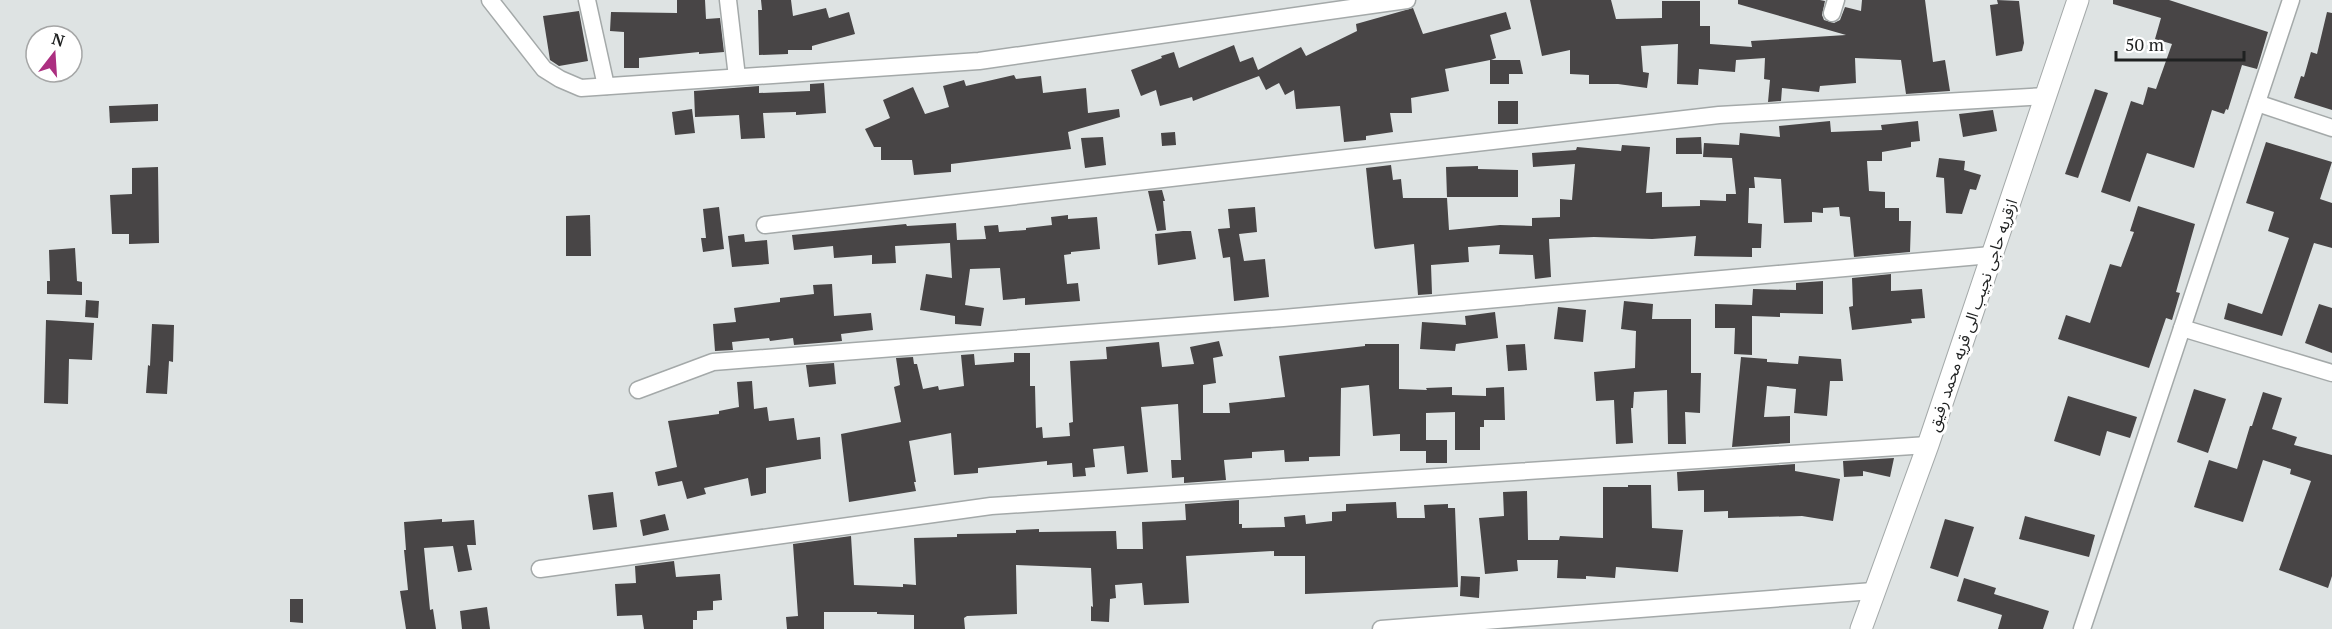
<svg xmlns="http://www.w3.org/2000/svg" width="2332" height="629" font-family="'PT Serif','Noto Sans Arabic',serif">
  <rect width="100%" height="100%" fill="#dee3e3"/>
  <g fill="#484546">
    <path d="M677 0H705L706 19 720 18 724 52 699 54V52L639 58V68H624V32L610 31 611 12 677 13Z"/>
    <path d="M761 0H791L793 16 826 8 829 18 849 12 855 34 812 46V50H788V54L759 55 758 10H762Z"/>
    <path d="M1530 0H1611L1616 19 1662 18V1H1700V26H1710V44L1752 47 1751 41 1846 35 1738 4V0H1820L1825 1 1822 15 1824 20 1834 23 1840 20 1845 7 1861 11 1862 0H1925L1933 62 1945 60 1950 91 1906 94 1901 60 1855 58 1856 83 1820 86 1819 92 1782 88 1781 101 1768 102 1770 80 1764 79 1765 58 1736 60 1735 72 1699 69 1698 85 1677 84 1678 44 1641 46 1643 72 1649 73 1647 88 1618 84H1589V75L1570 74V50L1542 56Z"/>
    <path d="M1997 0 2019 1 2024 43 2022 51 1996 56 1990 5 1998 4Z"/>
    <path d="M2113 0H2169L2268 32 2257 69 2242 65 2228 110 2226 109 2224 114 2212 110 2194 168 2147 153 2130 202 2101 192 2131 101 2143 105 2148 87 2156 89 2172 44 2155 39 2161 18 2113 4Z"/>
    <path d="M1413 8 1423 34 1506 12 1511 29 1490 35 1496 58 1491 60H1520L1523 74H1509V84H1490V60L1445 69 1449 91 1411 98 1412 113H1390L1393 132 1366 136V140L1344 142 1340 106 1296 109 1294 90 1285 95 1279 83 1266 90 1259 76 1193 101 1192 97 1160 106 1156 90 1141 96 1131 70 1162 58 1161 56 1174 52 1179 68 1234 45 1240 62 1253 57 1258 70 1301 47 1306 56 1357 31 1356 24Z"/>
    <path d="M579 11 588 61 559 66 550 60 543 16Z"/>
    <path d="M2327 12 2332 13V110L2294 98 2301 76 2304 77 2311 52 2317 54Z"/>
    <path d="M1014 75 1016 79 1041 76 1043 93 1086 88 1088 113 1119 109 1120 117 1068 132 1071 149 951 164V172L914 175 912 160H881V147H874L865 129 890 118 883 100 913 87 925 114 949 107 943 86 964 80 966 86Z"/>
    <path d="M824 83 826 113 796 115V112L763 113 765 138 741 139 739 115 695 117 694 91 759 86V93L810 91V84Z"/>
    <path d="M2095 89 2108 93 2078 178 2065 174Z"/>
    <rect x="1498" y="101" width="20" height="23"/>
    <path d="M158 104V121L110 123 109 106Z"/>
    <path d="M692 109 695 133 675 135 672 112Z"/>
    <path d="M1993 110 1997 131 1963 137 1959 114Z"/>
    <path d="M1830 121 1831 132 1882 130 1881 125 1918 121 1920 141 1911 142V147L1882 152V161H1867L1869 191 1885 192V208H1899V221H1911L1910 252 1854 257 1850 217 1840 216 1839 207 1823 208V213L1812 212V222L1784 223 1781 179 1754 177 1755 188H1749L1748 223 1762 224 1761 248H1752V257L1694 256 1696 236 1652 239 1594 237 1549 239 1551 277 1535 279 1533 255 1499 254 1500 245 1468 247 1469 262 1431 265 1432 294 1418 295 1414 244 1375 249 1374 246 1366 168 1391 165 1393 180 1401 179 1403 198H1447L1449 230 1500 225 1532 226V218L1560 217V199L1572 200 1575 164 1533 167 1532 153 1576 150 1577 147 1621 151 1622 145 1650 147 1646 193 1662 192V207L1700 206V200L1726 201V194H1736L1732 158 1703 157 1704 143 1739 145 1740 133 1780 137 1779 126Z"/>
    <path d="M1175 132 1176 145 1162 146 1161 133Z"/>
    <path d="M1103 137 1106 165 1085 168 1081 138Z"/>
    <path d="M1701 137 1702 154H1676V138Z"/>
    <path d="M2266 142 2332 162 2320 199 2332 203V248L2314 243 2282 336 2224 319 2228 303 2262 314 2289 238 2268 231 2274 212 2246 203Z"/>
    <path d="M1939 158 1965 161 1964 170 1981 175 1976 190 1970 189 1962 214 1946 213 1944 178 1936 177Z"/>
    <path d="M1478 166V169L1518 170V197H1447L1446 167Z"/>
    <path d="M158 167 159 243 129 244V234H112L110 195 132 194V168Z"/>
    <path d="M1162 190 1165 201H1163L1166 230 1157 231 1148 191Z"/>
    <path d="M2138 206 2195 224 2176 292 2180 293 2172 320 2166 318 2149 368 2058 339 2066 315 2090 323 2110 264 2121 267 2134 232 2130 231Z"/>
    <path d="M719 207 724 249 703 252 701 238H706L703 209Z"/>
    <path d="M1255 207 1257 232 1239 234 1244 261 1265 259 1269 297 1234 301 1230 257 1223 258 1218 229 1230 228 1228 209Z"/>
    <path d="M590 215 591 256H566V216Z"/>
    <path d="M1068 215V219L1097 217 1100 249 1071 252V254L1064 255 1067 284 1078 283 1080 301 1025 305V298L1003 300 1000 268 970 269 965 305 984 308 981 326 955 324V316L920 310 926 274 952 278 950 243 895 246 896 263 872 264V255L834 258 833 246 794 250 792 235 906 224 907 226 956 223 957 240 986 239 984 226 998 225 999 232 1026 230V228L1052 225 1051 217Z"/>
    <path d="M1183 231H1191L1196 259 1158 265 1155 234Z"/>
    <path d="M744 234 745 242 767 240 769 264 732 267 728 236Z"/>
    <path d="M75 248 77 281 82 282V295L47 294V281H50L49 250Z"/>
    <path d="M1891 274V291L1922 289 1925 318 1911 319 1912 323 1852 330 1849 307 1853 306 1852 278Z"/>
    <path d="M1823 281V314L1780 313V317L1752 316V355L1734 354 1735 328H1715V304L1752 305 1753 289 1796 290V283Z"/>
    <path d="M832 284 834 316 871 313 873 330 841 334 842 341 831 342 794 345 793 338 770 341 769 338 732 342 733 350 715 351 713 324 736 322 734 308 780 302V298L814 294 813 285Z"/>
    <path d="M86 300 99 301 98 318 85 317Z"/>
    <path d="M1624 301 1653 304 1652 319H1691V373H1701L1700 413 1685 412 1686 444H1668L1667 390 1634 392 1633 408H1631L1633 443 1616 444 1614 400 1596 401 1594 372 1635 368 1636 331 1621 329Z"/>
    <path d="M2319 304 2332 308V353L2305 343Z"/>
    <path d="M1558 307 1586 310 1583 342 1554 339Z"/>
    <path d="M1495 312 1498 338 1456 344 1455 351 1420 349 1422 322 1466 325 1465 316Z"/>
    <path d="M46 320 94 323 92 360 69 359 68 404 44 403Z"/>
    <path d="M152 324 174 325 173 362 169 361 167 394 146 393 148 365 150 366Z"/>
    <path d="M1219 341 1223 356 1213 358 1216 383 1203 385V413H1230L1229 403 1285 397 1279 356 1365 346V344H1399V389L1427 390 1426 388 1452 387V395L1486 396V388L1504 387 1505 420H1484V427H1480V450H1455V412L1426 413V440H1447V463H1426V446V451H1400V434L1373 436 1369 385 1341 388 1340 456 1309 457V461L1285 462 1284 450 1252 452V458L1224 460 1226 480 1184 483V477L1172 478 1171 460H1181L1178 404 1141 407 1148 472 1127 474 1124 446 1093 449 1095 467 1085 468 1086 476 1073 477 1072 463 1047 465V461L978 468V473L954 475 951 433 909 441 916 482H914L916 491 849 502 841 434 901 422 894 387 900 385 896 358 913 357 914 364H917L923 389 938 386 939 390 964 386 961 355 974 354 975 365 1014 362V353H1030V386H1035L1036 428 1042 427 1043 438 1070 436 1069 423 1073 422 1070 361 1107 359 1106 347 1159 342 1162 367 1194 364 1190 347Z"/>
    <path d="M1525 344 1527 370 1508 371 1506 345Z"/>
    <path d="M1799 356 1841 359 1843 381H1830L1827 416 1794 413 1796 389 1767 386 1764 417 1790 416V443L1732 447 1741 357 1767 359V362L1798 364Z"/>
    <path d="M834 363 836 384 809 387 806 365Z"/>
    <path d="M752 381 754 409 767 407 769 421 794 418 797 440 820 437 821 459 766 468V493L751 496 748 478 704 488 706 494 687 499 682 481 658 486 655 472 677 467 668 421 719 414V411L739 407 737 382Z"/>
    <path d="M2194 389 2226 399 2208 453 2177 442Z"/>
    <path d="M2263 392 2282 398 2272 429 2297 437 2294 445 2332 455V576L2328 588 2279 570 2311 481 2290 474 2291 469 2263 460 2243 522 2194 507 2209 460 2237 469 2250 426H2252Z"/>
    <path d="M2068 396 2137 417 2130 438 2107 431 2100 456 2054 441Z"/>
    <path d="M1894 458 1890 477 1863 471V476L1844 477 1843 461Z"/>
    <path d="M1795 464V471L1840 479 1833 521 1802 516 1728 518V511L1704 512V490L1678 491 1677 472Z"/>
    <path d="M1628 485H1651L1652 528 1683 530 1678 572 1616 567 1615 578 1586 576V579L1557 578 1558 560H1517L1518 571 1485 574 1479 518 1504 516 1503 492 1527 491 1528 540H1559L1560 536 1603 538V487H1628Z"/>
    <path d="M613 492 617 527 593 530 588 495Z"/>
    <path d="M1239 500V524H1242V528L1285 527 1284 517 1305 515 1306 524 1332 521V512L1346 511V504L1396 502 1397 518H1425L1424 505 1448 504V508H1455L1458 587 1305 594V556H1274V551L1186 556 1189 603 1144 605 1142 583 1115 585 1116 598 1110 599 1109 622 1091 621V606L1093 607 1091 568 1016 565 1017 614 967 616 964 618 965 629H914V615L877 614V612H824V629H787L786 617 798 616 793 544 851 536 854 585 903 587V584L916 585 914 538 957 537V534L1016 533V530L1039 529V532L1116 531 1117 549H1143L1142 522 1186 520 1185 504Z"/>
    <path d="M665 514 669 530 643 536 640 520Z"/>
    <path d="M2025 516 2095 535 2089 557 2019 539Z"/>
    <path d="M442 519V522L474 520 476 545H467L472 570 458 572 453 546 424 548 430 610 433 609 436 629H406L400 591 408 590 404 550H406L404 522Z"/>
    <path d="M1945 519 1974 527 1958 577 1930 568Z"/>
    <path d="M674 561 676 577 720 574 722 600 713 601V610L697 611V620H693V629H644L642 615 617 616 615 584 636 583 635 566Z"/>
    <path d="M1461 576 1480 577 1479 598 1460 596Z"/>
    <path d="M1964 578 1996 588 1994 594 2049 611 2043 629H1998L2002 615 1957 601Z"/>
    <path d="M290 599H303V623L290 622Z"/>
    <path d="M487 607 490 629H462L460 611Z"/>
  </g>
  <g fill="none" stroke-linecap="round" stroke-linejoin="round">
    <g stroke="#a4a9a9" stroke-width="19">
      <g id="minor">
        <path d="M490 0 544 69 560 79 581 88 979 61 1407 0"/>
        <path d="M587 0 606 86"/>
        <path d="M728 0 737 77"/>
        <path d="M1832 13 1836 0"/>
        <path d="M2257 103 2332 128"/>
        <path d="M765 225 1719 115 2047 96"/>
        <path d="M2182 328 2332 373"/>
        <path d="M638 390 713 362 1283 318 1991 255"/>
        <path d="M540 569 991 506 1928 445"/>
        <path d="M1381 629 1873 591"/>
        <path d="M2082 629 2291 0"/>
      </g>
    </g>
    <g stroke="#a4a9a9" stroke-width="23">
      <path id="tertiary" d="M1861 629 1928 445 2078 0"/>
    </g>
    <use href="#minor" stroke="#fff" stroke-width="16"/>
    <use href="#tertiary" stroke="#fff" stroke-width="21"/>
  </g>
  <g text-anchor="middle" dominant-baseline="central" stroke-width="6" stroke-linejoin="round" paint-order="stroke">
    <g font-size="16" fill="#1f2121" stroke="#fff">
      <text transform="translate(1972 315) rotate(-71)">ازقریه حاجی نجیب الی قریه محمد رفیق</text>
    </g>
  </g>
  <g transform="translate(54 54) rotate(17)"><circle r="28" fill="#ffffff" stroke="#a5a6a6" stroke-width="1.5"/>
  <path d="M0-4.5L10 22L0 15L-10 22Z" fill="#ac2f81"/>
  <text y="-9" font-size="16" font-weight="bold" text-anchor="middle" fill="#1f2121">N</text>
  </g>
  <path d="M2116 51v9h128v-9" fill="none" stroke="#1f2121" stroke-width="3"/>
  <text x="2125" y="51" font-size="18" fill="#1f2121" stroke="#ffffff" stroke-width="4.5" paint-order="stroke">50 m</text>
</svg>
